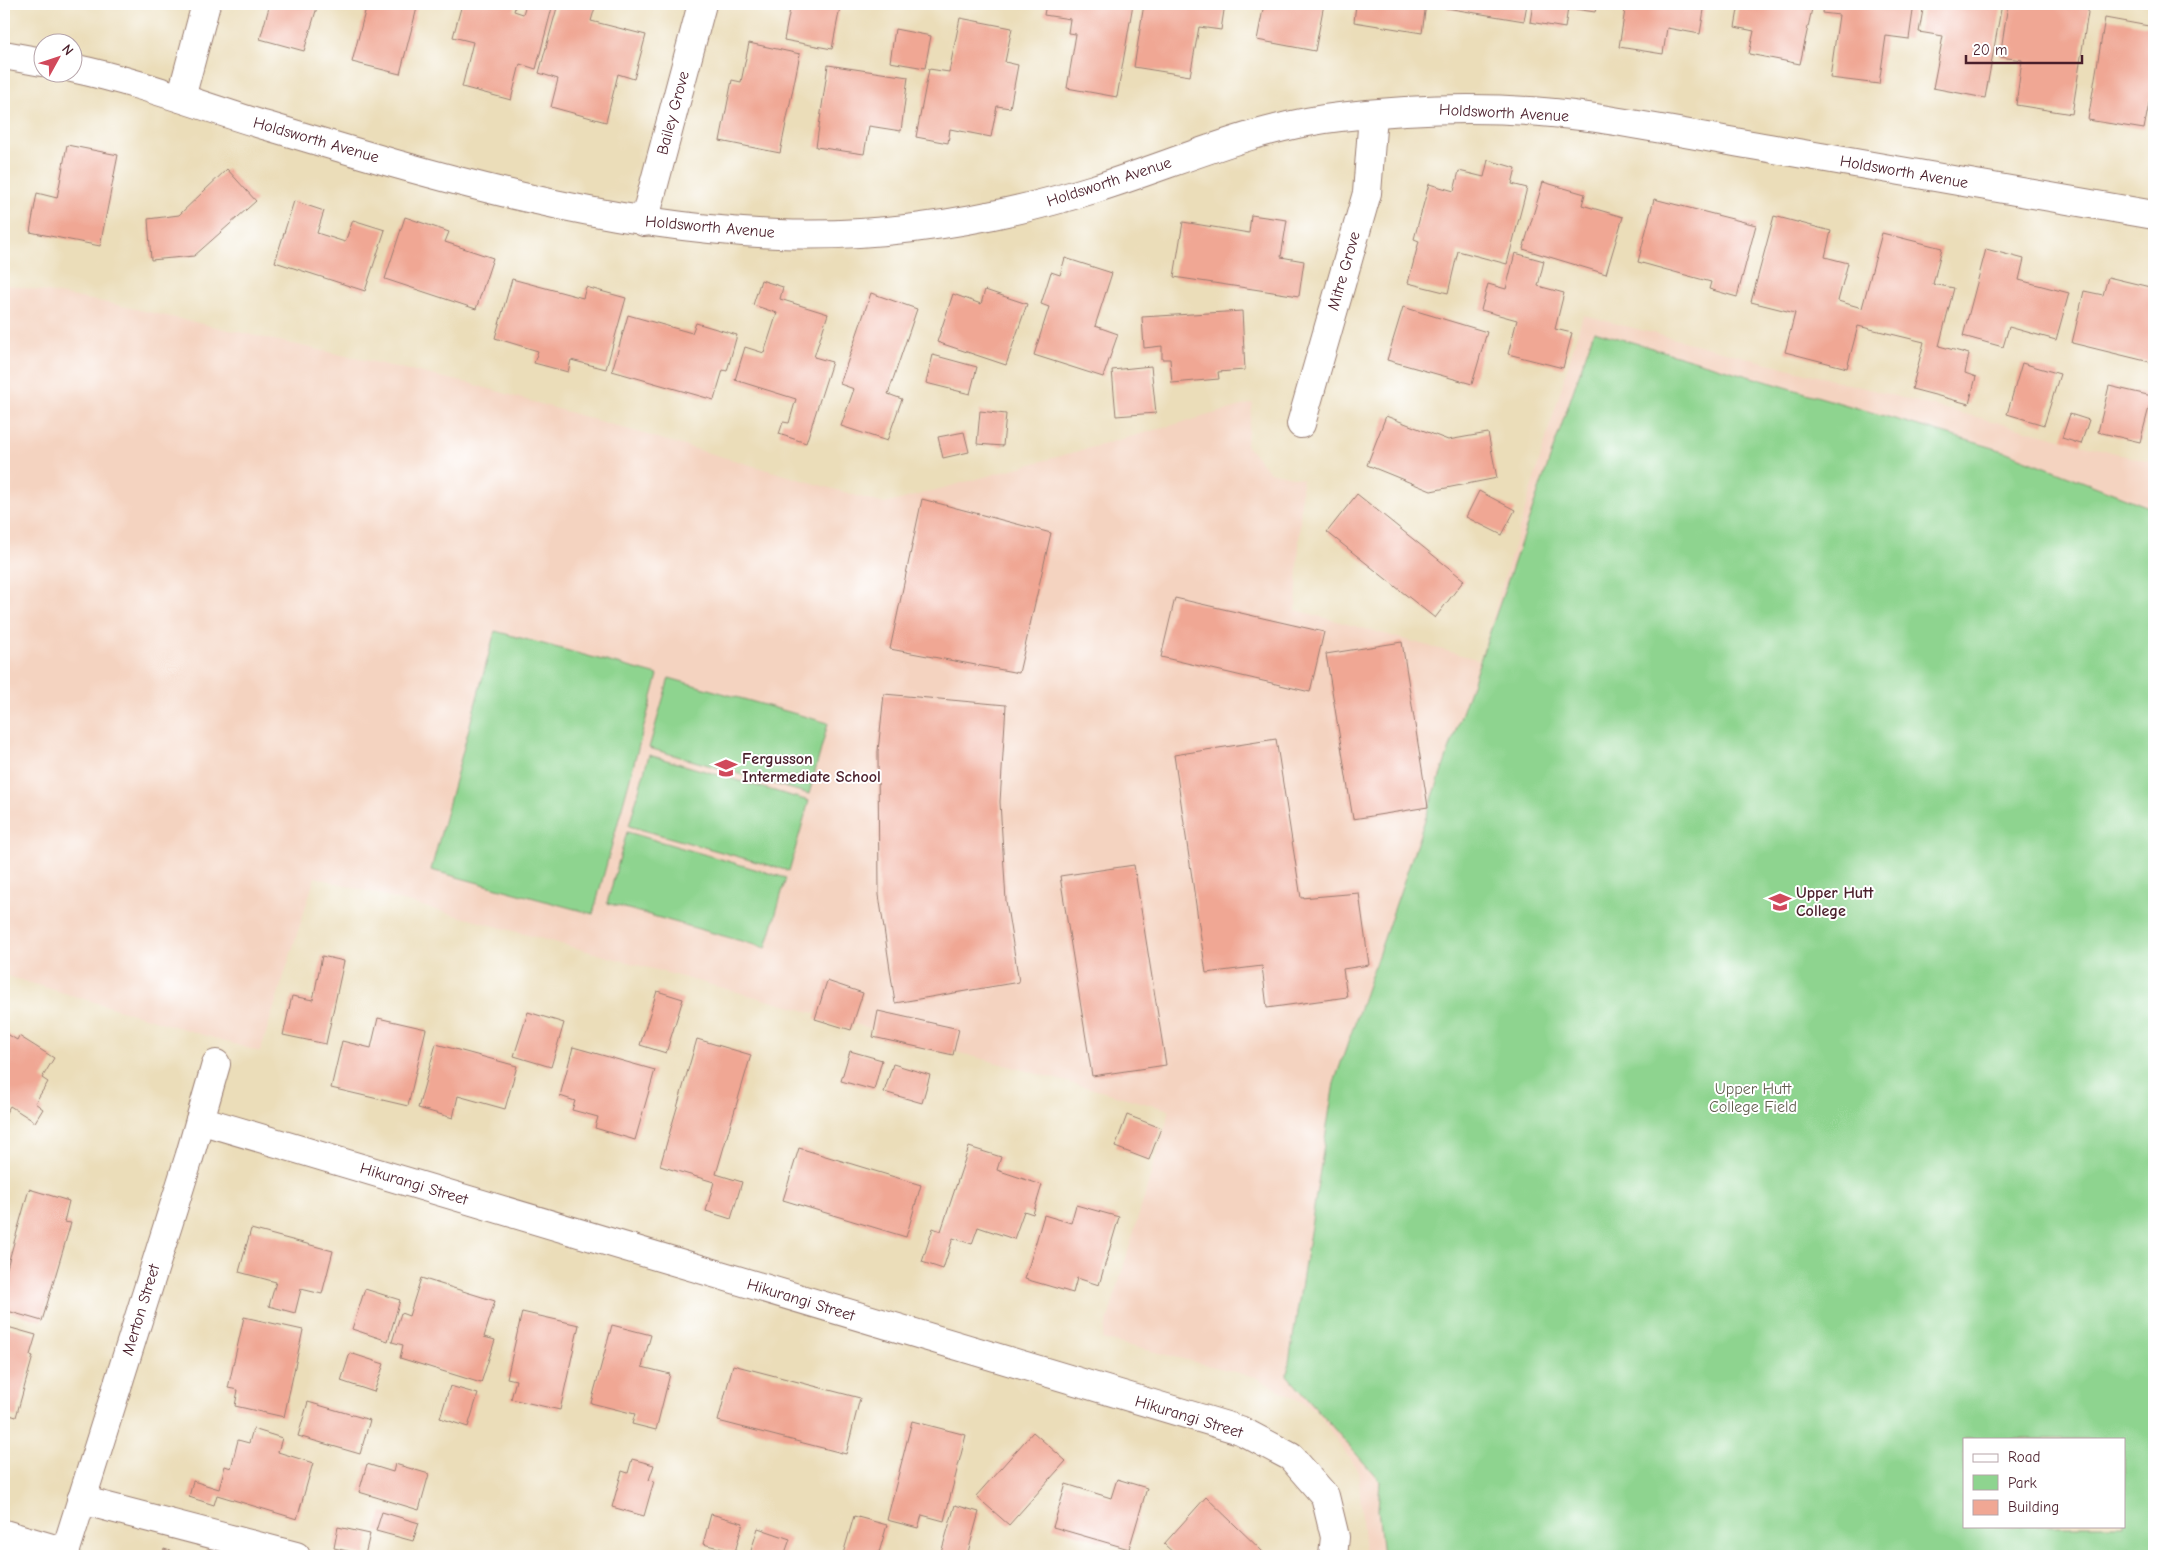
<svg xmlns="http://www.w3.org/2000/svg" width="2158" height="1560" font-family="'Comic Neue',sans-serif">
  <rect width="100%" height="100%" fill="#fff"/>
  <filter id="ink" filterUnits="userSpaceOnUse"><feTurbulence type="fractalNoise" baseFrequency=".02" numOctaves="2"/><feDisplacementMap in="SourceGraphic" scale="10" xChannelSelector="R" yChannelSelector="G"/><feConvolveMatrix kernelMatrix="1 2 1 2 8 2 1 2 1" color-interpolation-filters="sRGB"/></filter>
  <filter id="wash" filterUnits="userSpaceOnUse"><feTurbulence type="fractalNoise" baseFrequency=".0096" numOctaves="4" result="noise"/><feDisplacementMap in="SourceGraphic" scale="20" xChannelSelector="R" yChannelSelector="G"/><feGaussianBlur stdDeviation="1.12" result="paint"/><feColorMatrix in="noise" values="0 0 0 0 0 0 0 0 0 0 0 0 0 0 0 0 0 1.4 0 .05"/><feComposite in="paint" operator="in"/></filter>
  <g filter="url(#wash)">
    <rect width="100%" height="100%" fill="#ebddb9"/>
    <path fill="#f4d3c0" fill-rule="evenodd" d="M4 284 113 304 472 384 885 504 1253 403 1246 445 1270 472 1302 479 1296 610 1480 660 1583 315 2154 463V1556H1365L1358 1471 1316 1410 1255 1377 1102 1339 1170 1110 315 877 260 1052 4 975ZM1964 1439H2124V1526H1964Z"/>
    <g fill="#8ed48f" stroke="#6c7a5d" fill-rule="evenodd">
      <path d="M1594 331 2004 451 2154 509V1556H2141L2128 1548 2124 1556H1383L1378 1509 1380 1481 1287 1375 1334 1083ZM1964 1439H2124V1526H1964Z"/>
      <path d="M495 631 658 675 593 914 431 870Z"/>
      <path d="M669 678 828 723 809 794 649 748Z"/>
      <path d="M649 755 809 801 789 871 629 826Z"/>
      <path d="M627 832 786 878 766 948 607 903Z"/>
    </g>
    <g id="blocks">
      <g fill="#f0a794">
        <path d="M270 4H318L304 51 260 39Z"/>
        <path d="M367 4H418L400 74 352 62Z"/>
        <path d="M462 4H516L514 11 523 14 526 4H553L536 69 520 64 511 100 462 87 473 42 453 37Z"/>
        <path d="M558 4H596L591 21 646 35 634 79 618 74 606 122 551 107 558 79 539 73Z"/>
        <path d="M791 4H825L840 7 832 49 784 40Z"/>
        <path d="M1046 4H1133L1117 97 1067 88 1076 34 1068 33 1070 19 1044 15Z"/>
        <path d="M1144 4H1225L1221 30 1199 27 1190 76 1134 67Z"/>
        <path d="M1264 4H1324L1315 51 1257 40Z"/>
        <path d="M1356 4H1426L1422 33 1354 22Z"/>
        <path d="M1447 4H1527L1524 21 1446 8Z"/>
        <path d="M1533 4H1597L1595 12 1568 8 1565 28 1530 22Z"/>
        <path d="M1626 4H1705L1700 34 1667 28 1663 54 1619 47Z"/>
        <path d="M1739 4H1813L1800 64 1749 54 1754 31 1735 27Z"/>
        <path d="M1823 4H1914L1909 39 1886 36 1879 84 1830 78 1839 15 1822 13Z"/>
        <path d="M1924 4H2002L1985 98 1933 88 1943 36 1919 32Z"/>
        <path d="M2008 4 2031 7V4L2089 6 2072 114 2016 105 2022 60 2000 57Z"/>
        <path d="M960 18 1012 28 1005 62 1018 65 1010 108 997 106 991 137 950 129 948 143 916 137 929 69 949 72Z"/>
        <path d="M2105 18 2154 27V78L2144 129 2088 120Z"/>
        <path d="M895 29 931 36 925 68 890 62Z"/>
        <path d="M749 43 800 54 780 153 720 141 732 80 741 82Z"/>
        <path d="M828 65 908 77 901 131 869 126 864 154 816 147Z"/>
        <path d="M67 145 118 155 100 246 30 232 37 193 57 198Z"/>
        <path d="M1488 160 1516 168 1512 184 1527 188 1507 264 1458 251 1448 293 1408 283 1419 241 1414 239 1429 184 1454 191 1459 171 1484 177Z"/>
        <path d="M227 169 256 201 194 256 151 260 148 219 179 215Z"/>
        <path d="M1543 182 1585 194 1582 205 1623 217 1606 274 1523 249Z"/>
        <path d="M1654 199 1756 225 1737 297 1709 289 1711 282 1638 262Z"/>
        <path d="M294 201 324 211 317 233 345 242 353 220 385 230 365 291 275 262Z"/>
        <path d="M1251 215 1287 220 1281 257 1304 261 1299 296 1174 277 1183 222 1249 233Z"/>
        <path d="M1774 216 1831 231 1825 257 1848 263 1838 301 1862 308 1882 233 1942 248 1933 284 1954 288 1939 346 1969 354 1965 373 1976 377 1969 404 1912 389 1924 342 1858 326 1847 368 1785 352 1795 313 1751 302Z"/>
        <path d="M405 217 449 232 445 242 493 258 476 309 385 279Z"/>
        <path d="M1986 249 2024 259 2019 280 2069 293 2056 340 2009 327 2003 347 1963 336Z"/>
        <path d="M1515 253 1544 261 1538 286 1564 293 1555 329 1572 333 1563 368 1508 354 1517 320 1481 310 1488 284 1506 289Z"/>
        <path d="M1065 258 1112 273 1095 326 1118 334 1103 377 1034 355 1049 307 1041 304 1051 272 1060 275Z"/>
        <path d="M2108 277 2154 288V363L2072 343 2084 291 2103 295Z"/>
        <path d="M512 279 583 298 586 287 626 298 606 369 571 360 568 372 534 363 538 351 495 338Z"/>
        <path d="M761 280 783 287 780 299 828 314 814 357 832 362 806 443 779 434 783 422 789 423 796 399 735 380 745 347 764 353 777 313 753 305Z"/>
        <path d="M985 290 1027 304 1006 365 937 342 953 294 981 304Z"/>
        <path d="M871 293 917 309 888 394 902 399 887 441 841 426 854 389 840 384Z"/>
        <path d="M1403 307 1487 332 1472 384 1387 360Z"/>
        <path d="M1242 311 1245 370 1218 372 1219 379 1172 383 1170 359H1162V346L1144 348 1142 317Z"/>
        <path d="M628 315 692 333 696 323 737 335 727 371 723 370 714 400 612 371Z"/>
        <path d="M933 355 977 367 970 394 926 383Z"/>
        <path d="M2022 363 2060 374 2044 425 2007 414Z"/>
        <path d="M1151 366 1156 413 1116 416 1112 370Z"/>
        <path d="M2109 386 2152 396 2140 442 2098 432Z"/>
        <path d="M980 411 1006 414 1003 446 977 444Z"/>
        <path d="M2070 414 2089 420 2081 444 2062 438Z"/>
        <path d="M1386 416 1448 440 1488 433 1497 478 1431 491 1367 465Z"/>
        <path d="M964 432 969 452 943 458 938 437Z"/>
        <path d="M1479 491 1515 510 1502 535 1466 517Z"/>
        <path d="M1357 494 1464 580 1435 618 1327 532Z"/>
        <path d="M922 499 1051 533 1019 673 890 649Z"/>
        <path d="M1175 598 1324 632 1310 692 1161 657Z"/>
        <path d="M1402 642 1428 807 1353 819 1326 654Z"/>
        <path d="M884 694 1006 705 1000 802 1006 901 1019 982 895 1003 879 895 878 751Z"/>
        <path d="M1276 739 1301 898 1359 893 1369 965 1343 969 1347 997 1267 1008 1262 966 1206 973 1174 755Z"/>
        <path d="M1134 865 1166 1065 1092 1076 1060 876Z"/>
        <path d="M322 956 344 961 326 1044 283 1035 292 996 313 1000Z"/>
        <path d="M827 981 863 993 851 1030 815 1019Z"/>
        <path d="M657 991 683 999 666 1053 640 1045Z"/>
        <path d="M878 1011 959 1029 953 1055 873 1037Z"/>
        <path d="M528 1012 564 1023 551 1067 514 1056Z"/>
        <path d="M378 1018 426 1029 408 1106 331 1088 342 1041 371 1048Z"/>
        <path d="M4 1032 17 1040 19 1036 54 1058 42 1078 48 1082 35 1103 43 1109 35 1122 10 1106 4 1116Z"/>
        <path d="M697 1039 751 1055 716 1174 742 1182 731 1219 706 1211 714 1182 660 1166Z"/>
        <path d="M436 1044 517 1066 505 1109 458 1096 453 1118 418 1108Z"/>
        <path d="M573 1047 655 1070 635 1140 595 1128 598 1117 572 1110 575 1101 560 1096Z"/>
        <path d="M850 1051 882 1060 874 1090 841 1081Z"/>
        <path d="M893 1064 930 1075 922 1103 884 1092Z"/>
        <path d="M1127 1115 1161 1128 1149 1160 1115 1147Z"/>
        <path d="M969 1147 1001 1157 997 1170 1042 1185 1033 1214 1024 1211 1014 1239 978 1227 972 1244 953 1238 943 1269 922 1262 933 1228 941 1231Z"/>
        <path d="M799 1148 921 1185 906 1237 783 1200Z"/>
        <path d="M29 1189 69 1201 64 1222 71 1223 42 1321 4 1310V1278Z"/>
        <path d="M1076 1205 1119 1217 1099 1285 1077 1278 1073 1293 1025 1279 1044 1215 1071 1223Z"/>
        <path d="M251 1229 333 1251 322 1294 301 1289 295 1313 269 1306 276 1282 239 1272Z"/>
        <path d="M421 1278 495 1301 484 1337 495 1340 481 1383 400 1358 403 1345 392 1342 401 1313 409 1316Z"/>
        <path d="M365 1289 400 1300 388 1341 352 1329Z"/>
        <path d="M522 1312 579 1325 560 1410 511 1399 516 1380 507 1378Z"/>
        <path d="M244 1317 303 1330 284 1417 235 1406 238 1390 228 1388Z"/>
        <path d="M612 1325 651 1335 642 1367 670 1374 656 1430 632 1424 635 1414 591 1403Z"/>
        <path d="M4 1326 36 1335 30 1355 33 1356 16 1417 4 1413Z"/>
        <path d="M350 1353 384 1364 374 1392 341 1381Z"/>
        <path d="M733 1365 860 1398 846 1454 718 1421Z"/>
        <path d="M450 1386 478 1394 468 1427 440 1418Z"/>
        <path d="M308 1402 370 1420 360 1454 298 1436Z"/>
        <path d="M912 1421 966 1435 944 1521 922 1515 918 1528 887 1520Z"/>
        <path d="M253 1429 282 1438 278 1452 313 1463 297 1519 217 1495 214 1505 189 1497 193 1481 219 1489 225 1466 231 1468 238 1440 249 1443Z"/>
        <path d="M1033 1432 1066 1461 1009 1525 976 1496Z"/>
        <path d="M632 1459 654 1465 649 1480 654 1481 644 1516 612 1507 622 1471 628 1473Z"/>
        <path d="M367 1464 393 1472 395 1464 429 1474 419 1510 359 1492Z"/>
        <path d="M1117 1479 1147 1488 1129 1549 1053 1527 1066 1484 1111 1498Z"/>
        <path d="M1206 1497 1263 1552 1262 1556H1177L1164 1544Z"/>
        <path d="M955 1505 979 1512 967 1556H940Z"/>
        <path d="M382 1512 419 1523 413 1541 376 1531Z"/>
        <path d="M711 1514 743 1523 735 1552 703 1544Z"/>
        <path d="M854 1516 887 1525 878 1556H852L843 1554Z"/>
        <path d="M338 1527 370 1534 365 1555 334 1548Z"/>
        <path d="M758 1528 790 1539 784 1556 750 1554Z"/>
        <path d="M164 1549 187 1556H162Z"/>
      </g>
    </g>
  </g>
  <g filter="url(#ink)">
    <use href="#blocks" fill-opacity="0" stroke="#9a7e72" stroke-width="1"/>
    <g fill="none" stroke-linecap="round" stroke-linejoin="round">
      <g stroke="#9a7e72" stroke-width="30">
        <g id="minor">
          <path d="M4 55 42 62"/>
          <path d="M72 68C135 81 196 104 257 123 427 174 600 227 778 234 887 238 990 221 1094 189 1175 164 1255 126 1340 117 1423 107 1513 106 1596 118 1659 128 1722 140 1786 151 1908 173 2031 194 2154 215"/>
          <path d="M181 98 206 4"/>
          <path d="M644 222 702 4"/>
          <path d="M1301 424 1367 193 1373 115"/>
          <path d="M200 1120 1240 1430 1291 1457 1325 1496 1335 1537 1333 1556"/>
          <path d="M81 1500 296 1556"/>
          <path d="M4 1534 65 1552"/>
          <path d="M64 1556 189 1158 216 1064"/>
        </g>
      </g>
      <use href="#minor" stroke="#fff" stroke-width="28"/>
    </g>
  </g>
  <defs>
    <g id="school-bare" transform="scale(1.725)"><path d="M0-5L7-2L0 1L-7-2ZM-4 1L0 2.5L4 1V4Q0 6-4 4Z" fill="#d1495b" stroke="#fff" stroke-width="2.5" paint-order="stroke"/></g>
  </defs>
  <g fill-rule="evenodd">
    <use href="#school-bare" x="726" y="768"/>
    <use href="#school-bare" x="1780" y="902"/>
  </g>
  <g text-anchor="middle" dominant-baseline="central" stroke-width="4" stroke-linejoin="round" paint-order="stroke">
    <g font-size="16" fill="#4a1f2b" stroke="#fff">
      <text transform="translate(673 113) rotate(-75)">Bailey Grove</text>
      <text transform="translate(1504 113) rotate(3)">Holdsworth Avenue</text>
      <text transform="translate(316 140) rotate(16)">Holdsworth Avenue</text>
      <text transform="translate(1904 172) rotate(10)">Holdsworth Avenue</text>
      <text transform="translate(1109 182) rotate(-18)">Holdsworth Avenue</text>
      <text transform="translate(710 227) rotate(5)">Holdsworth Avenue</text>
      <text transform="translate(1344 271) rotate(-74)">Mitre Grove</text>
      <text transform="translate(414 1184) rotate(17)">Hikurangi Street</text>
      <text transform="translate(801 1300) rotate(17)">Hikurangi Street</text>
      <text transform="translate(141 1310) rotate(-73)">Merton Street</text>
      <text transform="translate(1189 1417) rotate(17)">Hikurangi Street</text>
    </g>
    <g font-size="16" font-weight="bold" fill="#4a1f2b" stroke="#fff" text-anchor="start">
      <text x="742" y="759">Fergusson<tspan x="742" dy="18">Intermediate School</tspan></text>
      <text x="1796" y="893">Upper Hutt<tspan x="1796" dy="18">College</tspan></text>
    </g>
    <g font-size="16" fill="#625e4e" stroke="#fff">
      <text x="1753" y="1089">Upper Hutt<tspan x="1753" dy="18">College Field</tspan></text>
    </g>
  </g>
  <rect width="2158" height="1560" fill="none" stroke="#fff" stroke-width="20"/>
  <rect x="1963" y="1438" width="162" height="90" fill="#ffffff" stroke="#b7a5aa"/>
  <rect x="1973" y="1454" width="25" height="8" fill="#ffffff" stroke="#b7a5aa"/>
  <text x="2008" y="1462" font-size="15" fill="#4a1f2b">Road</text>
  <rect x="1973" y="1475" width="25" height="15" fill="#8ed48f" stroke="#b7a5aa"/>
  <text x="2008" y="1488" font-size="15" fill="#4a1f2b">Park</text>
  <rect x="1973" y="1500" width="25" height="15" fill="#f0a794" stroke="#b7a5aa"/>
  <text x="2008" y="1512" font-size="15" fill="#4a1f2b">Building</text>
  <g transform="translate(58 58) rotate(50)"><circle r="24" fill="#ffffff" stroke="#b7a5aa"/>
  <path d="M0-4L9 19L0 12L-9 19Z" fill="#d1495b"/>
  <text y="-8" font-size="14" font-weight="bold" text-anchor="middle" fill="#4a1f2b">N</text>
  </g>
  <path d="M1966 55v8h116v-8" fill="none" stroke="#4a1f2b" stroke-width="2.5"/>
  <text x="1973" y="55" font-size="15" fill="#4a1f2b" stroke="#ffffff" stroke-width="4" paint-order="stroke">20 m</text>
</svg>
